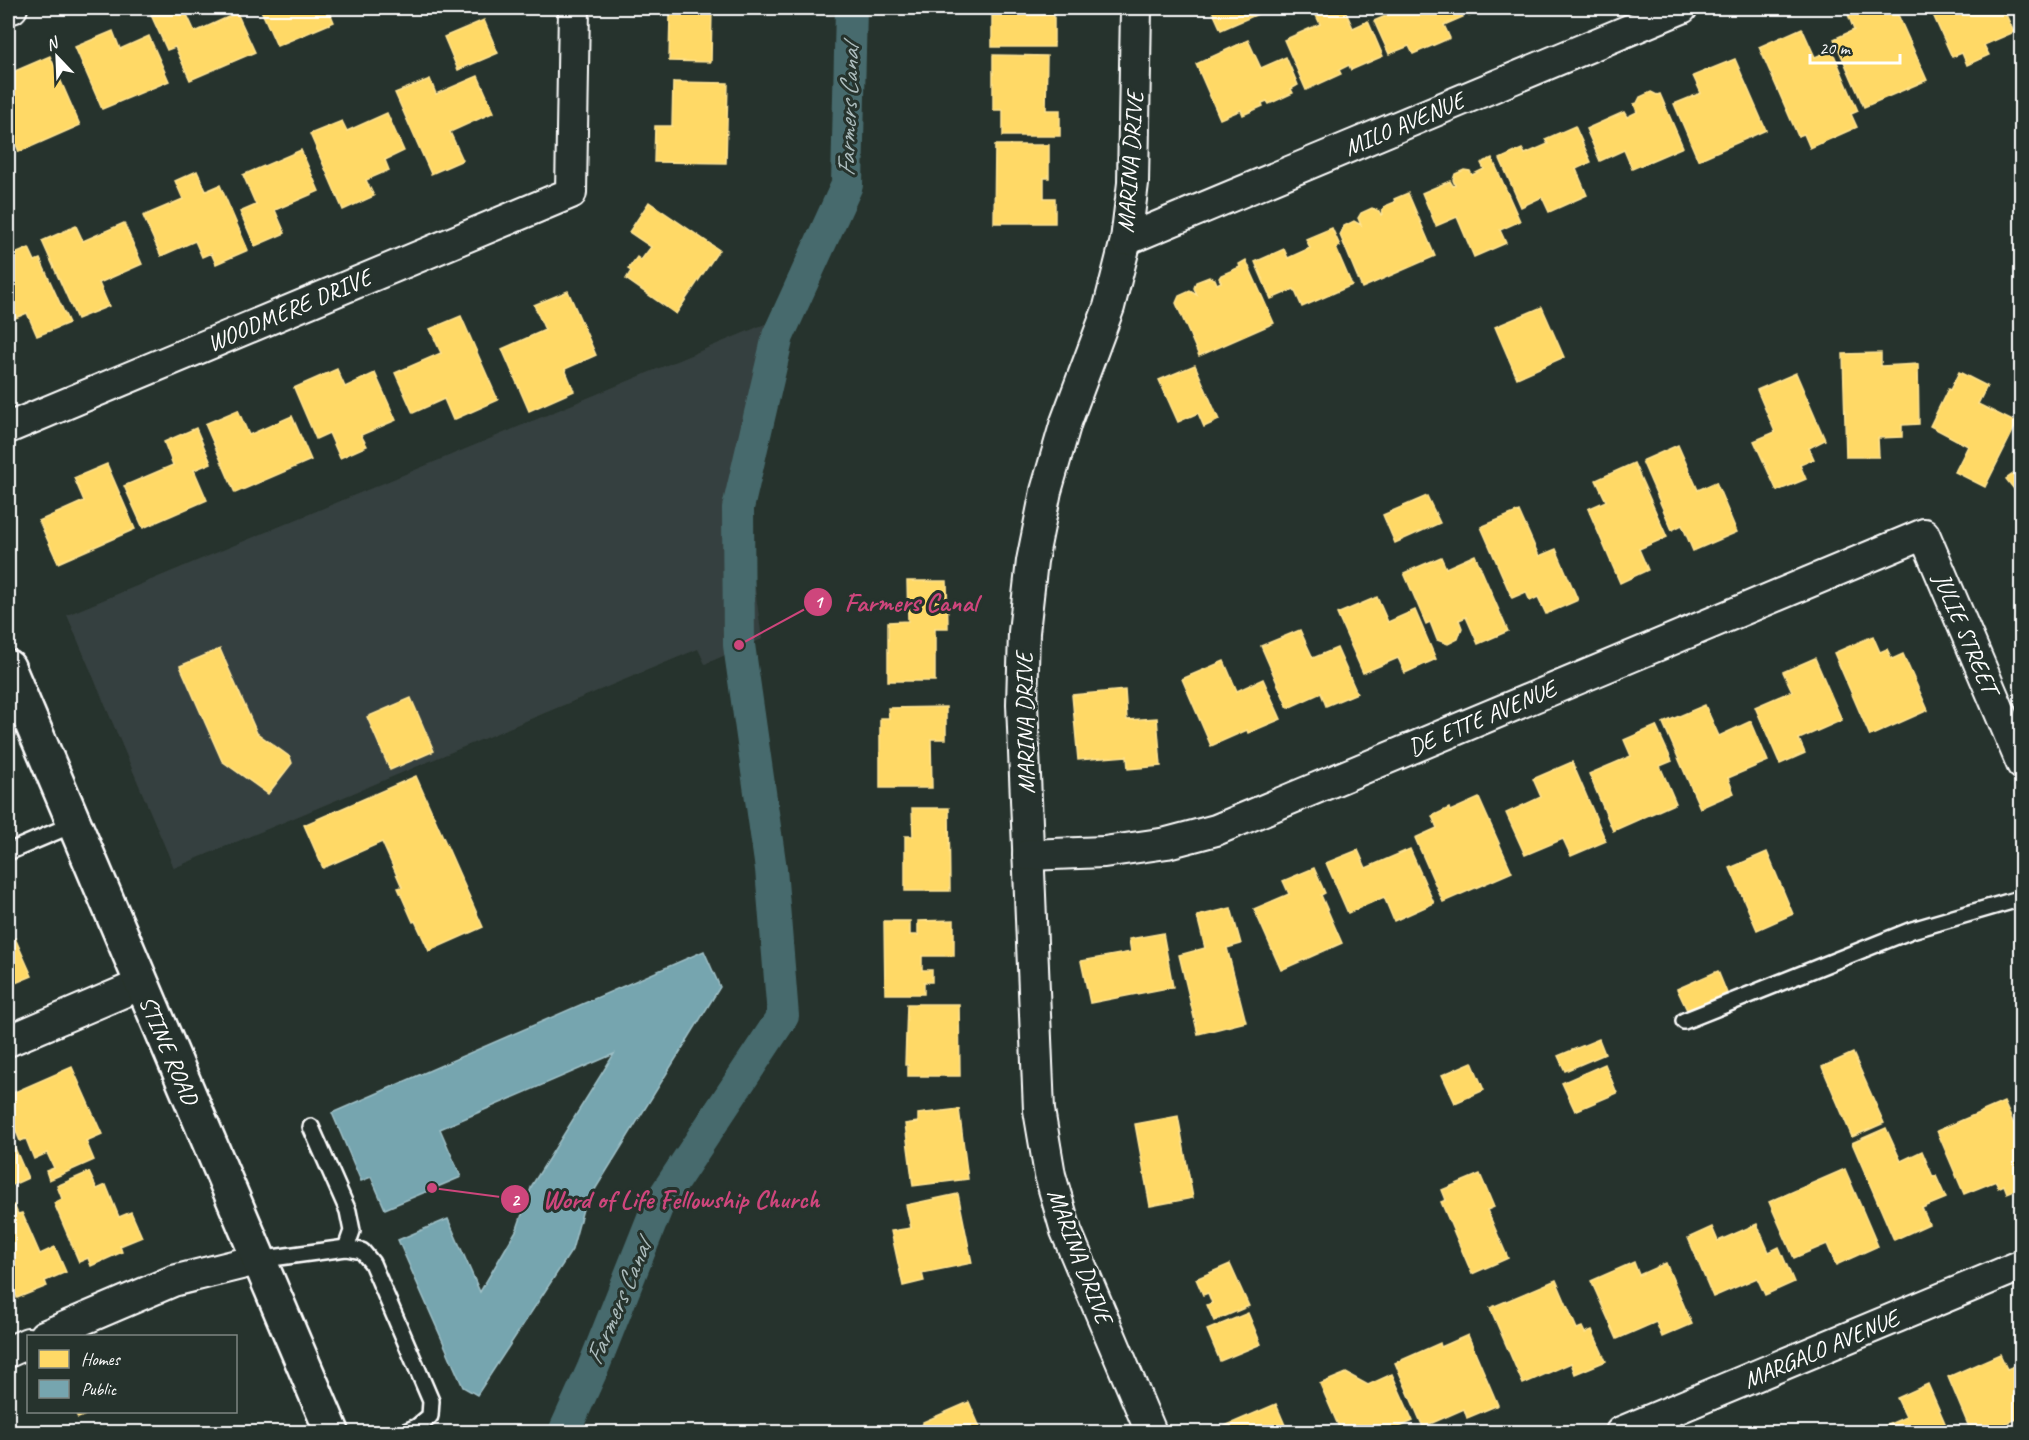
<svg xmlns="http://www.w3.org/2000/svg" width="2029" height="1440" font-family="Caveat,sans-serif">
  <rect width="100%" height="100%" fill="#26332d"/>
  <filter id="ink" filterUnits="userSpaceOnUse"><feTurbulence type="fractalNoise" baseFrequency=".0167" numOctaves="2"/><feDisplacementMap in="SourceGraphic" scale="12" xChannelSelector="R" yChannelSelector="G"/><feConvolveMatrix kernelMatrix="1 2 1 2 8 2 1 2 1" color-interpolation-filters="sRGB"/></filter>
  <g filter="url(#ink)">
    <path fill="#36403f" d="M794 312 758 431 749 484V543L762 639 705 664 698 649 174 868 67 615Z"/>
    <g fill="#ffd966" stroke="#ffe494" stroke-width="1.5">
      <path d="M168 8H184L195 32 237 13 255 52 190 80 175 47 167 50 151 15Z"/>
      <path d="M260 8H328L334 22 277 46Z"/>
      <path d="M639 8H712L711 62 669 61 670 13 639 12Z"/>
      <rect x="992" y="8" width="62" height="39"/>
      <path d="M1211 8H1265L1267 10 1221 30Z"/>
      <path d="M1318 8H1344L1353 28 1368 21 1383 56 1351 70 1349 65 1339 70 1341 74 1306 90 1284 40 1320 24 1313 9Z"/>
      <path d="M1399 8H1458L1463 17 1444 25 1450 38 1413 54 1409 46 1389 54 1374 21 1400 10Z"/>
      <path d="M1465 8H1490L1469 16Z"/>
      <path d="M1857 8H1895L1927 80 1864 107 1834 39 1854 30 1847 12Z"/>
      <path d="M1930 8H2003L2014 32 1984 45 1989 55 1967 65 1962 53 1952 57Z"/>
      <path d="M2011 8H2022V31Z"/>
      <path d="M484 20 498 53 458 70 444 37Z"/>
      <path d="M1802 28 1815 57 1832 50 1858 111 1851 114 1857 127 1810 148 1804 134 1798 136 1759 47Z"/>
      <path d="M113 31 120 49 149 36 169 81 102 109 75 47Z"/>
      <path d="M1248 40 1261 68 1286 57 1298 85 1291 89 1293 93 1269 104 1267 101 1262 103 1263 106 1243 115 1241 110 1220 119 1196 64Z"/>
      <path d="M993 55 1047 56 1046 110H1060V136H1003V110H993Z"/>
      <path d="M50 56 80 125 19 152 8 124V109L16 106 8 86V74Z"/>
      <path d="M1735 59 1766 130 1698 160 1674 104 1701 93 1693 76Z"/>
      <path d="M478 76 494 112 450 132 463 160 431 174 395 93 430 79 436 94Z"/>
      <path d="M673 82 728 83 726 163 654 162 655 126H672Z"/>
      <path d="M1651 92 1657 95 1660 94 1683 147 1632 169 1624 150 1600 161 1586 129 1624 112 1627 117 1637 112 1634 104 1637 103 1640 97Z"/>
      <path d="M387 113 404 151 385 160 389 170 366 180 374 196 343 210 310 134 342 121 347 131Z"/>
      <path d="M1575 126 1591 162 1576 169 1587 195 1549 212 1542 197 1521 207 1500 159 1522 149 1525 154 1548 144 1545 139Z"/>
      <path d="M995 145H1049V178H1044V198H1055V223H994Z"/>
      <path d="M301 150 319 191 275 210 285 233 255 246 240 212 256 205 243 175Z"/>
      <path d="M1492 158 1520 221 1500 230 1506 243 1474 257 1457 217 1436 226 1422 193 1450 181 1453 186 1455 185 1453 180 1455 174 1464 170 1470 171 1472 175 1484 169 1481 163Z"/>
      <path d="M197 171 206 191 220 185 248 250 216 264 211 253 202 257 195 241 161 256 143 216 183 199 175 181Z"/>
      <path d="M1408 193 1435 256 1362 288 1340 235 1344 226 1354 221 1361 225 1358 218 1361 213 1372 208 1379 211 1381 215 1383 214 1382 210 1385 206 1395 202 1394 199Z"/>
      <path d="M649 202 719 250 676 314 626 279 631 271 628 269 637 257 641 260 651 247 629 232Z"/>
      <path d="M124 223 142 264 99 283 109 306 77 319 42 241 76 226 83 241Z"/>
      <path d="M1332 228 1340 246 1336 248 1352 285 1302 307 1294 289 1271 299 1255 262 1284 249 1288 258 1310 248 1306 239Z"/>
      <path d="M29 248 35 261 40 259 69 323 37 336 27 313 8 321V257Z"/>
      <path d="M1246 260 1274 323 1199 356 1176 303 1179 296 1190 291 1197 295 1194 288 1196 282 1209 277 1215 279 1217 284 1221 282 1219 278 1221 275 1240 267 1239 264Z"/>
      <path d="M568 291 596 355 565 369 574 391 529 411 502 349 545 330 534 305Z"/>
      <path d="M1542 307 1564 357 1517 378 1495 327Z"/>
      <path d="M461 316 498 400 453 420 444 399 413 413 395 373 441 353 430 329Z"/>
      <path d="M1881 353V366L1918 364 1919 424 1902 425V437L1878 438 1879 457H1846L1843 354Z"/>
      <path d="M1195 365 1219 420 1204 427 1198 413 1178 422 1159 380Z"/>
      <path d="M337 369 345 387 375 373 396 420 361 435 367 446 340 458 329 433 316 439 294 388Z"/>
      <path d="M1959 372 1987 386 1978 404 2017 423 1985 487 1955 472 1968 446 1930 426 1948 389 1950 390Z"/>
      <path d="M1796 373 1825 440 1809 448 1814 459 1800 465 1806 479 1777 491 1754 441 1775 432 1757 390Z"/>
      <path d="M238 410 249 435 292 416 311 460 235 493 205 424Z"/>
      <path d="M196 428 211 463 194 470 207 500 143 528 124 486 173 465 164 442Z"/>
      <path d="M1678 445 1698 490 1716 482 1737 532 1693 551 1682 525 1672 530 1642 461Z"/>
      <path d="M1634 463 1667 537 1639 549 1648 570 1620 583 1588 509 1606 501 1596 480Z"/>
      <path d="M107 464 135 529 58 563 39 521 84 501 74 478Z"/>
      <path d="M2022 468V499L2006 479Z"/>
      <path d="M1427 496 1440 523 1395 543 1383 515Z"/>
      <path d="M1519 511 1539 556 1556 549 1578 600 1546 614 1538 597 1530 601 1526 592 1512 598 1481 527Z"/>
      <path d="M1475 555 1508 631 1478 644 1466 617 1459 620 1462 628 1458 639 1448 644 1437 640 1430 622 1426 624 1404 573 1441 557 1446 568Z"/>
      <path d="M907 581H947L948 628H935V681H888V622L908 621Z"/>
      <path d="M1377 597 1388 622 1415 610 1436 659 1405 673 1398 658 1363 673 1337 614Z"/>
      <path d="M1300 630 1313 658 1337 648 1357 693 1326 706 1321 693 1288 708 1261 646Z"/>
      <path d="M1873 636 1880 652 1887 649 1892 659 1903 654 1928 710 1870 736 1834 653Z"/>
      <path d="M220 649 257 733 290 757 292 763 268 794 222 761 180 666Z"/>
      <path d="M1815 658 1842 720 1799 739 1805 753 1780 764 1755 707 1792 691 1783 672Z"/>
      <path d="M1224 661 1237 691 1263 679 1281 719 1248 733 1247 730 1211 746 1182 679Z"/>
      <path d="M1125 690 1127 720 1157 718 1161 766 1128 769 1127 756 1078 760 1072 695Z"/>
      <path d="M411 698 434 751 390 770 367 717Z"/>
      <path d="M1705 705 1719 736 1751 721 1768 761 1728 778 1734 793 1700 808 1663 723Z"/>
      <path d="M946 707V739H931L932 788H880V718H889L888 708Z"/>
      <path d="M1656 726 1672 761 1660 766 1676 803 1613 831 1589 774 1631 756 1624 740Z"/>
      <path d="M1572 762 1606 841 1571 856 1563 839 1525 855 1506 813 1541 797 1533 779Z"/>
      <path d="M416 776 483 927 429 951 415 921 413 922 398 888 402 887 382 842 323 868 304 825Z"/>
      <path d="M1479 798 1512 872 1443 902 1415 838 1437 828 1432 816 1449 808 1450 811Z"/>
      <path d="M912 808H949L950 891H905V836H913Z"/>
      <path d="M1410 849 1434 903 1394 921 1384 897 1348 913 1326 863 1358 850 1366 868Z"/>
      <path d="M1767 852 1793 914 1757 930 1730 868Z"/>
      <path d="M1314 868 1325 893 1321 895 1342 943 1281 970 1254 909 1289 894 1283 881Z"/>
      <path d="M1231 908 1241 944 1227 948 1246 1022 1198 1034 1179 955 1205 948 1197 916Z"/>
      <path d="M954 920V956H922V970H932V982H924V994H885L884 921H910V935H918V921Z"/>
      <path d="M1163 933 1173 987 1090 1003 1081 961 1131 952 1129 939Z"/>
      <path d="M15 938 32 976 8 986V941Z"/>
      <path d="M1718 971 1727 993 1687 1010 1677 989Z"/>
      <path d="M907 1004H959L960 1076H908V1065H905Z"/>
      <path d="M1599 1039 1605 1054 1565 1071 1558 1056Z"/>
      <path d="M1853 1053 1884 1123 1852 1137 1822 1067Z"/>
      <path d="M1472 1062 1484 1090 1455 1103 1442 1075Z"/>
      <path d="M1605 1064 1617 1093 1575 1111 1562 1083Z"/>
      <path d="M72 1067 102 1134 86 1141 94 1160 49 1180 46 1171 54 1168 47 1153 34 1159 26 1139 20 1141 8 1112V1095Z"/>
      <path d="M2004 1102 2022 1142V1187L2007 1193 2004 1185 1998 1188 1996 1181 1964 1194 1937 1131Z"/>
      <path d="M959 1109 968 1179 913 1186 905 1124 918 1122V1114Z"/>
      <path d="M1178 1116 1193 1198 1150 1206 1135 1124Z"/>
      <path d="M1886 1128 1901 1161 1922 1151 1933 1177 1936 1176 1946 1198 1922 1208 1929 1224 1894 1240 1852 1143Z"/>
      <path d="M8 1132 28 1178 8 1187Z"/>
      <path d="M1845 1169 1878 1246 1836 1265 1827 1244 1794 1258 1769 1202Z"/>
      <path d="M89 1172 97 1189 106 1185 119 1217 131 1212 142 1237 120 1246 122 1252 91 1266 88 1258 79 1262 54 1203 62 1199 57 1186Z"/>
      <path d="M1480 1174 1494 1207 1487 1210 1508 1258 1472 1274 1441 1202 1446 1200 1442 1190Z"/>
      <path d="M958 1194 972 1263 922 1273 924 1281 903 1286 891 1231 911 1228 906 1205Z"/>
      <path d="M14 1205 18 1214 22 1213 40 1254 55 1247 66 1272 45 1281 47 1286 17 1298 15 1293 8 1296V1208Z"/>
      <path d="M1757 1224 1769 1252 1779 1247 1794 1282 1765 1295 1757 1278 1713 1297 1688 1238 1712 1227 1718 1241Z"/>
      <path d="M1634 1262 1639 1275 1666 1263 1692 1324 1662 1337 1656 1322 1617 1339 1591 1281Z"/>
      <path d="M1230 1264 1249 1306 1214 1321 1207 1305 1212 1303 1208 1293 1203 1295 1196 1279Z"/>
      <path d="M1556 1280 1577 1329 1582 1327 1585 1333 1592 1330 1606 1361 1575 1374 1571 1363 1523 1384 1490 1308Z"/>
      <path d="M1248 1313 1261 1344 1220 1361 1207 1330Z"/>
      <path d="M1468 1335 1498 1405 1467 1418 1464 1409 1423 1427 1395 1363 1440 1343 1441 1347Z"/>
      <path d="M2000 1354 2007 1369 2022 1363V1417L1985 1432H1971L1948 1377Z"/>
      <path d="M1346 1373 1368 1385 1392 1374 1413 1421 1395 1429 1396 1432H1341L1320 1384Z"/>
      <path d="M1928 1384 1949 1432H1871L1906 1417 1897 1398Z"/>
      <path d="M969 1402 982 1432H923L920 1426 923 1424V1422Z"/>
      <path d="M1276 1404 1288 1432H1211Z"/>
      <path d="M75 1412H93L78 1418Z"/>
    </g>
    <path fill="#76a5af" stroke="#9fc0c7" stroke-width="1.5" d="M704 951 720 987 583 1209 572 1250 477 1395 463 1387 398 1240 448 1219 480 1292 517 1229 532 1185 614 1054 440 1129 461 1177 385 1209 371 1177 361 1181 332 1113Z"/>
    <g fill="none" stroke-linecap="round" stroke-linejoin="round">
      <path stroke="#476a6d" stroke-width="32" d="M564 1432 593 1368 658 1205 783 1016 771 869 739 645 738 508 778 336 847 185 851 8"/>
      <g stroke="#fff" stroke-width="20">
        <g id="lane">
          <path d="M8 852 74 824"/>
          <path d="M1684 1021 1912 930 2022 898"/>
          <path d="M311 1127 348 1211 352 1231 346 1248"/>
          <path d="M257 1260 346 1248 362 1251 372 1263 431 1401 430 1416 417 1427 405 1432"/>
        </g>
      </g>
      <g stroke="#fff" stroke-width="34">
        <g id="street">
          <path d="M1136 8 1133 183 1126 240 1109 307 1066 422 1046 491 1032 561 1024 632 1022 704 1039 1110 1050 1175 1066 1231 1151 1432"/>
          <path d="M8 9 12 8"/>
          <path d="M1126 240 1682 8"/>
          <path d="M8 428 571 193 574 8"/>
          <path d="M1028 855 1104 852 1167 843 1216 830 1924 534 2022 764"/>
          <path d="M8 1041 142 984"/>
          <path d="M44 1336 173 1281 257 1260"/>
          <path d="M8 1352 28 1343"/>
          <path d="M1621 1432 2022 1265"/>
        </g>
      </g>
      <g stroke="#fff" stroke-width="38">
        <path id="secondary" d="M8 667 332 1432"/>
      </g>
      <use href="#lane" stroke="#26332d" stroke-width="15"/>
      <use href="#street" stroke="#26332d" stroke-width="30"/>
      <use href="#secondary" stroke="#26332d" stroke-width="33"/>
    </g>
  </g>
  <g text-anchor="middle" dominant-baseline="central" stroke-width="6" stroke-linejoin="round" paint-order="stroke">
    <g font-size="24" fill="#fff" stroke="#26332d">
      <text transform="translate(1404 124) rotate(-23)">MILO AVENUE</text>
      <text transform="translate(1130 162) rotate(-86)">MARINA DRIVE</text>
      <text transform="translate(289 310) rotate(-23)">WOODMERE DRIVE</text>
      <text transform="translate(1966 633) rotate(67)">JULIE STREET</text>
      <text transform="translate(1482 718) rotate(-23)">DE ETTE AVENUE</text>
      <text transform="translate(1025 723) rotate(-91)">MARINA DRIVE</text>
      <text transform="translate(169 1050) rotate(67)">STINE ROAD</text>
      <text transform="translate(1080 1256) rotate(69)">MARINA DRIVE</text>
      <text transform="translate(1821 1349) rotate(-23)">MARGALO AVENUE</text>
    </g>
    <g font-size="26" font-style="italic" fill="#acbcbd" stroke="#26332d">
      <text transform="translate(848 111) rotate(-88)">Farmers Canal</text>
      <text transform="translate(618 1303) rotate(-67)">Farmers Canal</text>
    </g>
  </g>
  <path fill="none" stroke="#ce467c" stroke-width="2" d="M739 645L818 602M432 1188L515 1199"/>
  <g fill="#ce467c" stroke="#26332d" stroke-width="2">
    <circle cx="739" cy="645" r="6"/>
    <circle cx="432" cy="1188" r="6"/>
    <circle cx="818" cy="602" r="15"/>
    <circle cx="515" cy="1199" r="15"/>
  </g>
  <g font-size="18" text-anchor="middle" font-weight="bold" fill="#fff">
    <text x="818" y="608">1</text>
    <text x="515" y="1206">2</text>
  </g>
  <g font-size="26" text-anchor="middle" font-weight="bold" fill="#ce467c" stroke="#26332d" stroke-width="6" stroke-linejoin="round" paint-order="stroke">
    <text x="911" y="611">Farmers Canal</text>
    <text x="681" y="1208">Word of Life Fellowship Church</text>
  </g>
  <rect width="2029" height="1440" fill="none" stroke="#26332d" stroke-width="30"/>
  <rect x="15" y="15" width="1999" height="1410" fill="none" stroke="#fff" stroke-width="2" filter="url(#ink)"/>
  <rect x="27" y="1335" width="210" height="78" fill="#26332d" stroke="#7d8581" stroke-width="1.5"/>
  <rect x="39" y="1350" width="30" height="18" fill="#ffd966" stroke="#7d8581" stroke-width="1.5"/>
  <text x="81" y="1365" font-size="18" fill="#ffffff">Homes</text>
  <rect x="39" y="1380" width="30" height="18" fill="#76a5af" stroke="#7d8581" stroke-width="1.5"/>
  <text x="81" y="1395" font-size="18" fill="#ffffff">Public</text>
  <g transform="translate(57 57) rotate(337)" stroke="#26332d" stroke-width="4.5" paint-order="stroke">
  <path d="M0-4.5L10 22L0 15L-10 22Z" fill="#ffffff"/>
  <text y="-9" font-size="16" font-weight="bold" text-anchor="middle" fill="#ffffff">N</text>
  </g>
  <path d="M1810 54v9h90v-9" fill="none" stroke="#ffffff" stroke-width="3"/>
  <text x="1819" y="54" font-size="18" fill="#ffffff" stroke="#26332d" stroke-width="4.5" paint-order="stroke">20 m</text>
</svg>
